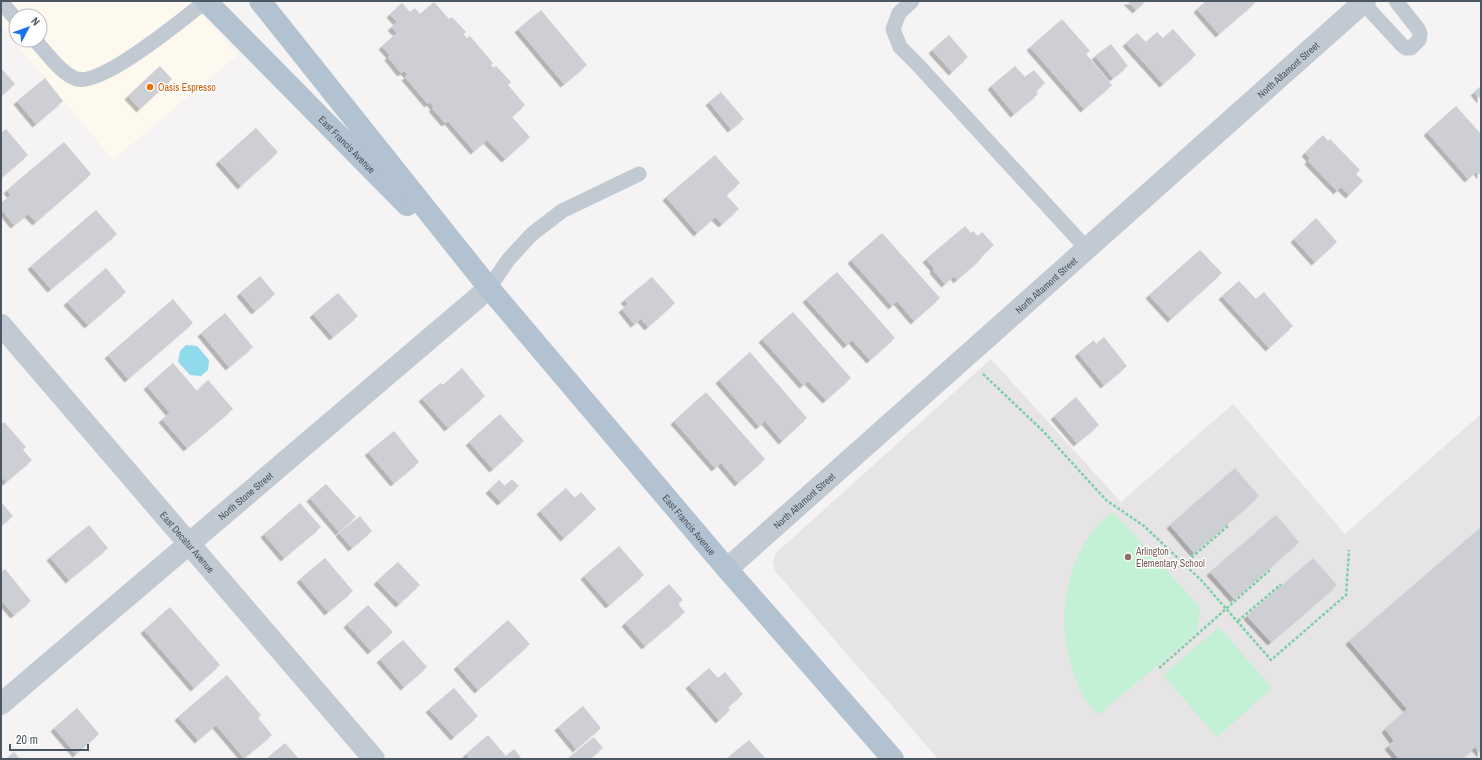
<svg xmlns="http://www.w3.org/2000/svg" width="1482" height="760" font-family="'Archivo Narrow',sans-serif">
  <defs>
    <filter id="shadow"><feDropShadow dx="-3.5" dy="3.5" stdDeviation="0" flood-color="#0004"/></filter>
  </defs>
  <rect width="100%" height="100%" fill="#f5f3f3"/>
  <path fill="#fdf9ef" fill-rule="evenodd" d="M1 1H190L238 55 113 160 2 27 1 28ZM16 16H40V40H16Z"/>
  <path fill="#e6e4e5" d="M991 359 1121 502 1233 404 1345 534 1481 414V759H938L775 571 773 561 776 553Z"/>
  <g fill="#c3f1d5">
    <path d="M1113 512 1200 607 1197 632 1098 715C1094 710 1088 704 1085 699 1079 690 1075 678 1072 668 1057 619 1064 566 1097 526 1101 521 1107 516 1113 512Z"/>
    <path d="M1219 627 1272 688 1217 737 1163 675Z"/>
  </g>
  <path fill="#90daee" d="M186 345 197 346 209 360 208 370 201 376 190 375 178 362 180 351Z"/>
  <g fill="#cdcfd5" filter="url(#shadow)">
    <path d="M1127 1H1146L1136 10Z"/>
    <path d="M1206 1H1257L1219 34 1197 9Z"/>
    <path d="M434 2 449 19 452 17 466 32 463 34 467 38 470 36 493 63 491 65 494 68 496 66 511 82 508 85 525 105 512 117 530 137 505 159 487 140 474 151 448 121 445 123 432 108 434 107 430 102 428 104 405 77 408 75 404 71 401 73 388 57 390 55 382 46 397 33 391 27 397 22 390 14 402 3 410 12 415 8 420 14Z"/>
    <path d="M541 10 587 65 564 84 518 29Z"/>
    <path d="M1062 19 1090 51 1086 54 1112 85 1084 109 1030 47Z"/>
    <path d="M1173 29 1196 55 1163 84 1126 43 1137 33 1146 42 1157 32 1163 38Z"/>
    <path d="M949 35 968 57 952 72 932 50Z"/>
    <path d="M1111 44 1128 66 1113 78 1095 56Z"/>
    <path d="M160 66 172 79 140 109 128 96Z"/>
    <path d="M1015 66 1025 77 1034 70 1045 83 1036 91 1038 94 1014 114 991 86Z"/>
    <path d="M1 68 15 84 1 96Z"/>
    <path d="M45 78 63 101 36 124 17 101Z"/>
    <path d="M1481 86V100L1474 92Z"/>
    <path d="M721 92 744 119 731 129 709 102Z"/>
    <path d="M1456 106 1481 134V176L1477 171 1468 179 1427 132Z"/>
    <path d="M256 128 278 152 241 186 219 161Z"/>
    <path d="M6 129 28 155 1 178V133Z"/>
    <path d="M1323 135 1328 141 1330 139 1360 170 1356 174 1363 181 1349 195 1341 187 1337 191 1308 161 1310 158 1305 153Z"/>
    <path d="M64 142 91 174 36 222 28 214 14 225 1 209V203L11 195 7 190Z"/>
    <path d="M715 155 740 183 726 195 739 209 722 224 715 217 697 233 666 197Z"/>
    <path d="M96 210 117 234 51 289 31 266Z"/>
    <path d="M1316 218 1337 242 1315 262 1294 239Z"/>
    <path d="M965 226 971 233 973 231 978 236 982 232 994 245 981 257 982 258 957 280 954 276 945 284 933 270 934 268 926 259Z"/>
    <path d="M882 233 940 298 914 321 897 301 892 306 851 260Z"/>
    <path d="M1200 250 1222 273 1171 319 1149 295Z"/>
    <path d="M106 268 126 292 88 325 67 302Z"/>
    <path d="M837 272 895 338 870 360 852 340 847 345 806 299Z"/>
    <path d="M260 276 275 294 255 311 240 293Z"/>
    <path d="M652 277 675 303 648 327 641 319 634 324 622 309 628 304 624 300Z"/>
    <path d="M1239 281 1256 299 1264 292 1293 326 1269 348 1222 296Z"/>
    <path d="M338 293 358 316 333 337 313 314Z"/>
    <path d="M173 299 193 323 128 379 108 355Z"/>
    <path d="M793 312 851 378 826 400 808 381 803 385 762 339Z"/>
    <path d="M225 313 253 347 229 367 201 333Z"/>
    <path d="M1104 337 1127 366 1104 385 1078 353 1094 340 1096 344Z"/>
    <path d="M750 352 807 418 782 441 765 421 759 426 719 380Z"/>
    <path d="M173 363 197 391 208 380 233 409 187 448 162 419 170 413 147 386Z"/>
    <path d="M462 368 485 396 448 428 422 398 441 383 443 385Z"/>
    <path d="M706 392 765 459 738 483 721 463 715 468 674 421Z"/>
    <path d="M1076 397 1099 425 1077 443 1054 416Z"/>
    <path d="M500 414 524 441 493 469 469 442Z"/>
    <path d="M4 422 26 447 23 450 32 460 6 482 1 476V424Z"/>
    <path d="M394 431 419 462 394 483 368 452Z"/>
    <path d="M1235 468 1259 496 1194 553 1170 525Z"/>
    <path d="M512 479 519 486 501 502 489 490 499 480 505 486Z"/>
    <path d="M326 484 356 517 339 532 310 498Z"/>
    <path d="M566 488 575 498 581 492 596 509 564 538 540 511Z"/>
    <path d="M1 502 13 516 1 526Z"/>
    <path d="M300 503 321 527 284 558 264 534Z"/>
    <path d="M1276 515 1299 542 1234 599 1210 572Z"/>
    <path d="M360 516 372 531 352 548 339 533Z"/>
    <path d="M89 525 108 548 69 580 50 557Z"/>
    <path d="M1481 527V754L1475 747 1462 759H1399L1388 746 1394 741 1385 729 1407 709 1349 641Z"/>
    <path d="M619 546 644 575 609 605 584 576Z"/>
    <path d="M325 558 353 591 328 612 300 579Z"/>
    <path d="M1313 558 1337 585 1271 642 1247 616Z"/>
    <path d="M398 562 420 585 399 604 377 581Z"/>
    <path d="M5 569 31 601 14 615 1 600V572Z"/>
    <path d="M669 584 683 600 678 604 685 612 645 646 625 623Z"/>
    <path d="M368 605 393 632 371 651 347 624Z"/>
    <path d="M170 607 220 665 194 688 144 630Z"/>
    <path d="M508 620 530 644 478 690 457 666Z"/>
    <path d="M403 640 427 667 404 687 380 659Z"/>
    <path d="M709 668 718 678 725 672 743 694 728 707 730 710 719 720 689 685Z"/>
    <path d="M227 675 261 715 258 718 272 735 244 758 216 725 198 740 178 717Z"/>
    <path d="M454 688 478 716 454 737 429 709Z"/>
    <path d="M583 706 601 728 576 749 558 727Z"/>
    <path d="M77 708 99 734 76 754 54 728Z"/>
    <path d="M488 735 506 756 514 749 522 759H470L466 754Z"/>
    <path d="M594 737 603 748 588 759H567Z"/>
    <path d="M749 740 766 759H726Z"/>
    <path d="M285 743 299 759H266Z"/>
    <path d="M14 752 20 759H6Z"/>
  </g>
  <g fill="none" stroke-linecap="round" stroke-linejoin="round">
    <g stroke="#7ad0a6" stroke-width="2.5" stroke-dasharray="3 2" stroke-linecap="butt">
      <path d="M983 374 1043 431 1106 500 1144 526 1201 580 1271 660 1346 595 1349 550"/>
      <path d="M1184 564 1228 526 1226 525"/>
      <path d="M1238 621 1280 585 1281 586"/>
      <path d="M1159 668C1196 636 1232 603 1269 571L1268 570"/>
    </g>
    <g stroke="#c1cad2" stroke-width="15">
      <path d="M912 1 899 13 893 29 900 47 918 65 1087 249"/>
      <path d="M1 2 16 19"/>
      <path d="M1363 3 1402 45 1406 48H1411L1419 40 1420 34 1418 29 1396 1"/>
      <path d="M35 40C46 52 62 75 77 79 103 86 184 18 206 1"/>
      <path d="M489 288 508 260 532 234 562 211 639 174"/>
    </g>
    <g stroke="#c1cad2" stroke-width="22">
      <path id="s1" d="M1 325 374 759"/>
      <path id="s2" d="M727 569 1365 1"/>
      <path id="s3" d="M1 704 489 288"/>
    </g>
    <g stroke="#b3c2d1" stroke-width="22">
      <path id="s4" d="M206 1 407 205"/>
      <path id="s5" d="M260 1 489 288 727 569 893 759"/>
    </g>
  </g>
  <circle fill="#e8710a" stroke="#fff" stroke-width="1.5" cx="150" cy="87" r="4"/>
  <circle fill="#8d6e63" stroke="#fff" stroke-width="1.5" cx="1128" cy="557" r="4"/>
  <g text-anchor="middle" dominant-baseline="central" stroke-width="3" stroke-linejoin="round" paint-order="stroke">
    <g font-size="10" fill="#4a5661" stroke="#fff">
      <text stroke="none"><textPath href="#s2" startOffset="751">North Altamont Street</textPath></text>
      <text stroke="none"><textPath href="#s4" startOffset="201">East Francis Avenue</textPath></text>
      <text stroke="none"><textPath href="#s2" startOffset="427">North Altamont Street</textPath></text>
      <text stroke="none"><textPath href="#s3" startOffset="321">North Stone Street</textPath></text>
      <text stroke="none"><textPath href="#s2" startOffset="103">North Altamont Street</textPath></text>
      <text stroke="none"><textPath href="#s5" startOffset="677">East Francis Avenue</textPath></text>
      <text stroke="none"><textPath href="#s1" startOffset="286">East Decatur Avenue</textPath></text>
    </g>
    <g font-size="10" fill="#c56008" stroke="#fff" text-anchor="start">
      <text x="158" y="87">Oasis Espresso</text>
    </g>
    <g font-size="10" fill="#785e54" stroke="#fff" text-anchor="start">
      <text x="1136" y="551">Arlington<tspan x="1136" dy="12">Elementary School</tspan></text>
    </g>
  </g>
  <rect width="1482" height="760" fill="none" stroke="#4a5661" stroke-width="4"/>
  <g transform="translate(28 28) rotate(49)"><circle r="19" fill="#ffffff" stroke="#b7bbc0"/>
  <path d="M0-3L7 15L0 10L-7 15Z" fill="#1a73e8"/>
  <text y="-6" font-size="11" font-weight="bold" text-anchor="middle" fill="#4a5661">N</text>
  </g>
  <path d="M10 744v6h78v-6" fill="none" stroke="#4a5661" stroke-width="2"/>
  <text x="16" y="744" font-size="12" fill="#4a5661" stroke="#ffffff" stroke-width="3" paint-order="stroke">20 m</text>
</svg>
